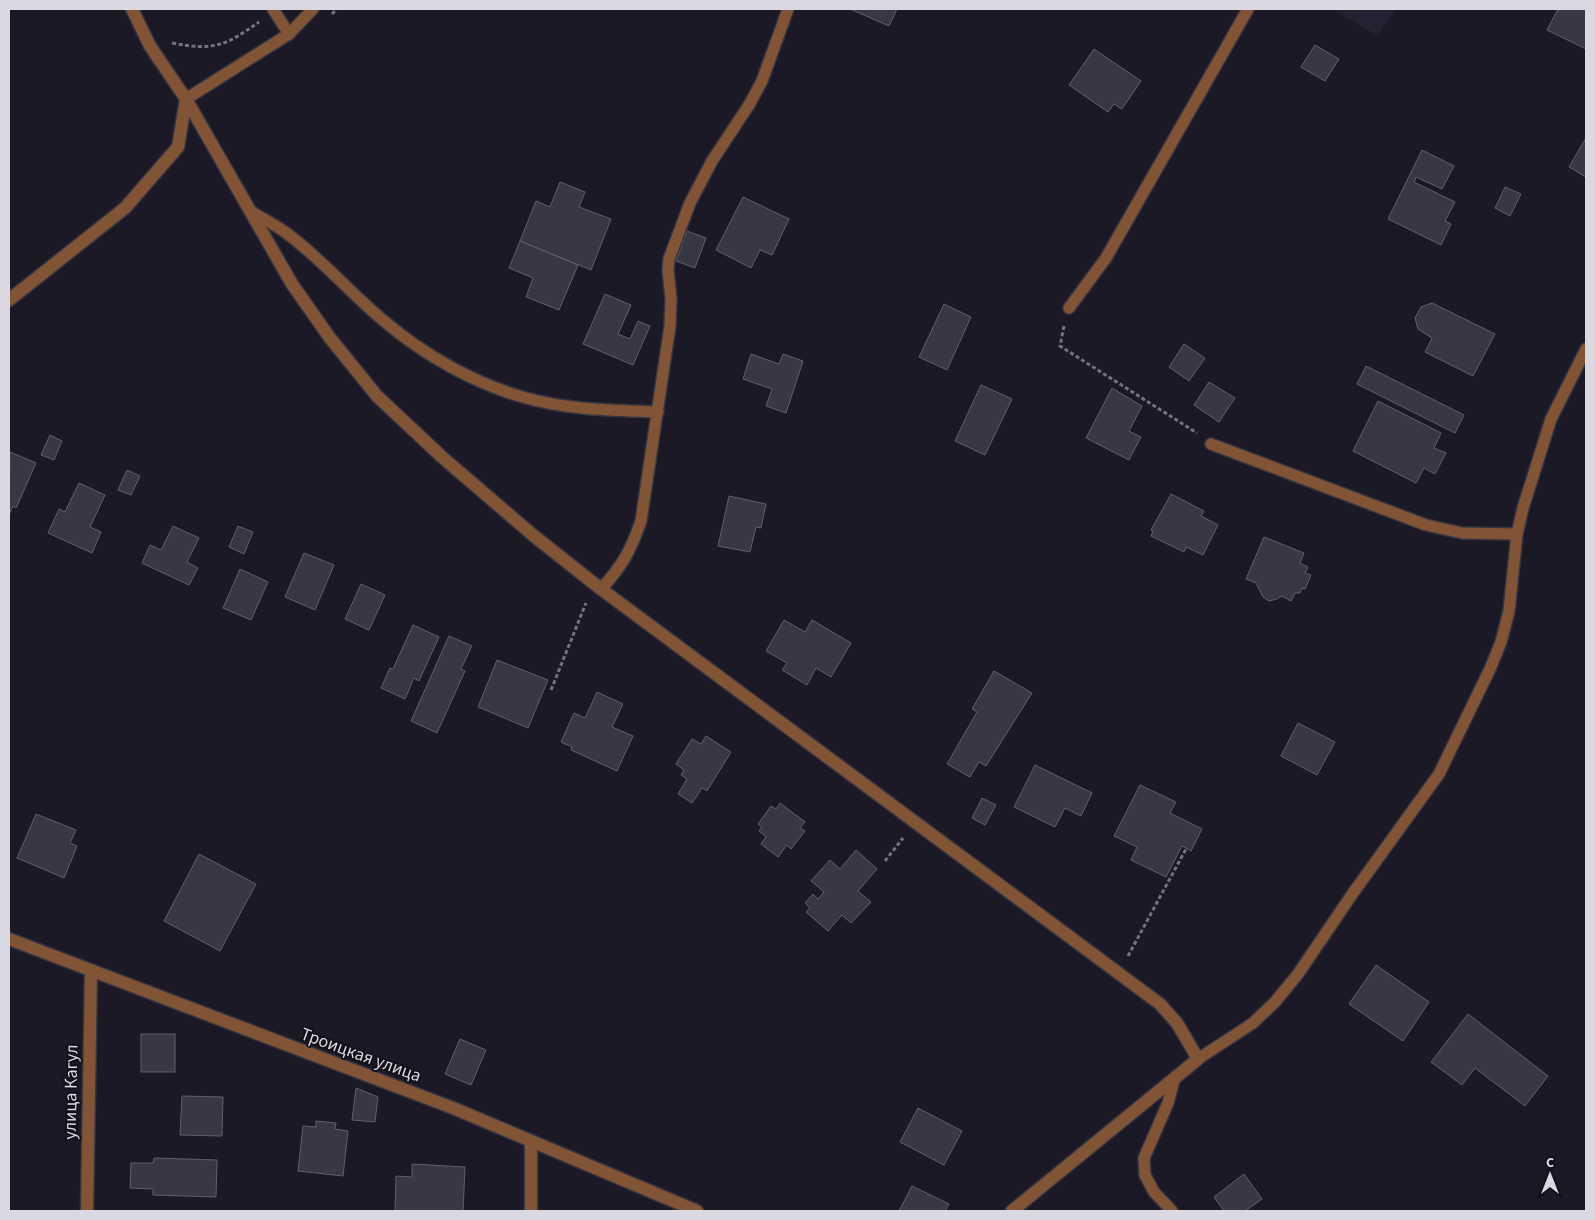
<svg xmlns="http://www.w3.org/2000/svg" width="1595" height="1220" font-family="'Source Sans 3',sans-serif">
  <rect width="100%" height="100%" fill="#1b1925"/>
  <path fill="#242132" d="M1332 9H1395L1378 36Z"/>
  <g fill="#383744" stroke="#605f6d">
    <path d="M850 9H897L889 26Z"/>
    <path d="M1558 9H1586V49L1547 30Z"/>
    <path d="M1315 45 1339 59 1325 81 1301 67Z"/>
    <path d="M1094 49 1141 81 1122 109 1114 104 1108 112 1069 85Z"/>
    <path d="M1586 138V177L1569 167Z"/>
    <path d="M1422 150 1454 166 1442 189 1416 177 1414 182 1455 202 1445 221 1451 224 1441 245 1388 219Z"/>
    <path d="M560 182 585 192 579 207 611 219 591 270 520 241 536 201 550 207Z"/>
    <path d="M1505 187 1521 194 1510 216 1495 208Z"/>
    <path d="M743 197 789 219 772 255 760 250 751 268 716 250Z"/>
    <path d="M687 231 706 238 695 268 676 261Z"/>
    <path d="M520 241 578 265 559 310 526 297 533 278 509 268Z"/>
    <path d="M605 294 631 305 618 334 630 339 638 321 650 326 633 365 583 344Z"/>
    <path d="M1432 303 1495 334 1473 376 1425 352 1432 338 1418 329 1415 318 1421 307Z"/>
    <path d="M944 304 971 317 947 370 919 357Z"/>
    <path d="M1184 344 1205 358 1189 381 1169 367Z"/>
    <path d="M751 354 779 364 783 354 803 361 786 413 766 406 772 389 743 379Z"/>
    <path d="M1366 366 1464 415 1455 433 1357 384Z"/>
    <path d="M1209 382 1235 398 1219 422 1194 405Z"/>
    <path d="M981 385 1012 399 985 455 955 441Z"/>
    <path d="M1112 388 1142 406 1129 431 1141 437 1129 460 1086 438Z"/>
    <path d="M1378 401 1441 433 1434 448 1446 453 1435 474 1424 468 1416 483 1353 451Z"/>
    <path d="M50 435 62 441 54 460 41 455Z"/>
    <path d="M10 452 36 463 16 508 13 506 9 515Z"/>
    <path d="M127 470 140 476 131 495 118 490Z"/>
    <path d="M79 483 105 495 90 527 101 532 92 553 48 533 59 509 65 512Z"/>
    <path d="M1171 494 1204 511 1201 516 1218 525 1203 555 1186 547 1184 552 1151 536 1153 531 1151 530Z"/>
    <path d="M729 496 766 504 761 528 756 527 750 552 718 546Z"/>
    <path d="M173 526 199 538 187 562 198 568 189 585 142 563 150 545 161 550Z"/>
    <path d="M238 526 253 532 244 554 229 547Z"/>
    <path d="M1264 537 1304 553 1300 563 1308 567 1305 573 1311 575 1305 589 1302 588 1300 593H1295L1291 601 1282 596 1277 599 1269 601 1263 597 1256 583 1246 579Z"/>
    <path d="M304 553 334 565 315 610 285 597Z"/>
    <path d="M240 569 268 582 251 620 223 608Z"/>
    <path d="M361 584 385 595 369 630 345 619Z"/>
    <path d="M784 620 805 632 812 620 851 643 831 677 816 668 807 685 782 670 787 663 766 651Z"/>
    <path d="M413 625 439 637 419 681 414 678 405 699 381 688 390 668 393 669Z"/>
    <path d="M449 636 472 646 461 669 465 671 437 733 411 721Z"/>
    <path d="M497 660 548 680 528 728 478 707Z"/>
    <path d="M994 671 1032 693 986 766 979 762 970 777 947 764 977 712 972 709Z"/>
    <path d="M597 692 623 704 612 727 633 736 617 771 571 750 572 747 561 742 574 713 585 718Z"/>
    <path d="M1298 723 1335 742 1317 775 1281 756Z"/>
    <path d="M706 736 731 752 707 791 702 788 692 803 678 794 687 779 681 775 684 770 676 764 692 739 701 744Z"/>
    <path d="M1035 765 1092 793 1081 816 1065 808 1055 827 1014 807Z"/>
    <path d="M1140 785 1176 802 1170 813 1202 829 1191 851 1182 846 1166 877 1131 860 1137 847 1114 836Z"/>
    <path d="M982 798 996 805 985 825 972 818Z"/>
    <path d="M780 803 805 822 800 828 805 831 791 849 787 845 778 857 761 844 766 837 759 831 762 827 758 824 771 806 776 809Z"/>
    <path d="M36 814 76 830 70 843 77 846 64 878 17 858Z"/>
    <path d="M856 850 877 869 858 891 871 902 851 923 842 915 828 931 806 912 810 908 805 903 813 894 818 899 824 892 811 881 830 860 840 869Z"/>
    <path d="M199 854 256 884 220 951 164 921Z"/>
    <path d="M1376 965 1429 1002 1403 1041 1349 1004Z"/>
    <path d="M1468 1014 1548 1076 1525 1106 1475 1068 1462 1085 1431 1062Z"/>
    <rect x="141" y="1034" width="34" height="38"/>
    <path d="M460 1039 486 1050 471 1085 445 1074Z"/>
    <path d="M356 1088 378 1097 375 1122 352 1120Z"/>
    <path d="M182 1096 223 1097 222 1136 180 1135Z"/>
    <path d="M918 1108 962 1131 944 1165 900 1142Z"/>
    <path d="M316 1121 336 1123 335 1129 348 1131 343 1176 298 1171 303 1126 316 1127Z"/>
    <path d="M154 1158 217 1160 216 1197 153 1195V1189L130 1188 131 1163H153Z"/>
    <path d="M412 1164 465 1167 463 1211H395L396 1176 412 1177Z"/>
    <path d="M1244 1174 1262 1199 1245 1211H1224L1214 1197Z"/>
    <path d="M912 1186 949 1204 945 1211H899Z"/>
  </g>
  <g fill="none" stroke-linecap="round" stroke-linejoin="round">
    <g stroke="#36343f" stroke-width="14">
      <g id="service">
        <path d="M273 9 289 34"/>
        <path d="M186 99 289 34 313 9"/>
        <path d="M249 210C261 218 274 224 285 232 321 258 350 293 384 321 424 355 475 384 526 398 569 410 614 410 658 412"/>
        <path d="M1069 308 1106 258 1248 9"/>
        <path d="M1211 444 1426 525 1462 533 1517 534"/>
        <path d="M601 589C623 565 630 552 641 521L670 326 671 298 668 271 669 259 690 203 712 161 749 105 762 81 788 9"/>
        <path d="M1198 1059 1253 1023 1275 1002 1298 974 1353 893 1439 774 1490 669 1501 642 1509 611 1517 534 1523 508 1551 419 1586 349"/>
        <path d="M1172 1211 1154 1192 1145 1175 1144 1158 1168 1103 1175 1077"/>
      </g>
    </g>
    <g stroke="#36343f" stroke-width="15">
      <g id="minor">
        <path d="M132 9 150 46 186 99 292 284 330 338 377 396 442 457 534 536 601 589 1160 1004 1177 1023 1198 1059 1012 1211"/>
        <path d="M9 300 125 208 178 147 186 99"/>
        <path d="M9 939 453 1108 697 1211"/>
        <path d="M87 1211 91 972"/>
        <path d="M531 1211V1141"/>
      </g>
    </g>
    <g stroke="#74727c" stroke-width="3" stroke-dasharray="4 2.5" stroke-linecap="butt">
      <path d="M332 14 337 9"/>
      <path d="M172 43C214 51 225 46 259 22"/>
      <path d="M1064 326 1060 346 1197 433"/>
      <path d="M551 690 586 603"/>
      <path d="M885 861 903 838"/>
      <path d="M1128 956 1186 849"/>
    </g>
    <use href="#service" stroke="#825436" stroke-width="11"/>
    <use href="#minor" stroke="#825436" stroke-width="12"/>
  </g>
  <g text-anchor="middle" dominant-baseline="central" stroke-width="4" stroke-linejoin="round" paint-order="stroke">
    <g font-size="18" fill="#dad9e1" stroke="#12101b">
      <text transform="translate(361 1055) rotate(20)">Троицкая улица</text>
      <text transform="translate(71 1092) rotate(-89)">улица Кагул</text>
    </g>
  </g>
  <rect width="1595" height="1220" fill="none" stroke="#dad9e1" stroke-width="20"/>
  <g transform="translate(1550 1175)" stroke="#12101b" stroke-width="4" paint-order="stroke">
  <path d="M0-4L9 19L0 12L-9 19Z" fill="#dad9e1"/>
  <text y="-8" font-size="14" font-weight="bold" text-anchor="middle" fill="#dad9e1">С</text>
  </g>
</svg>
